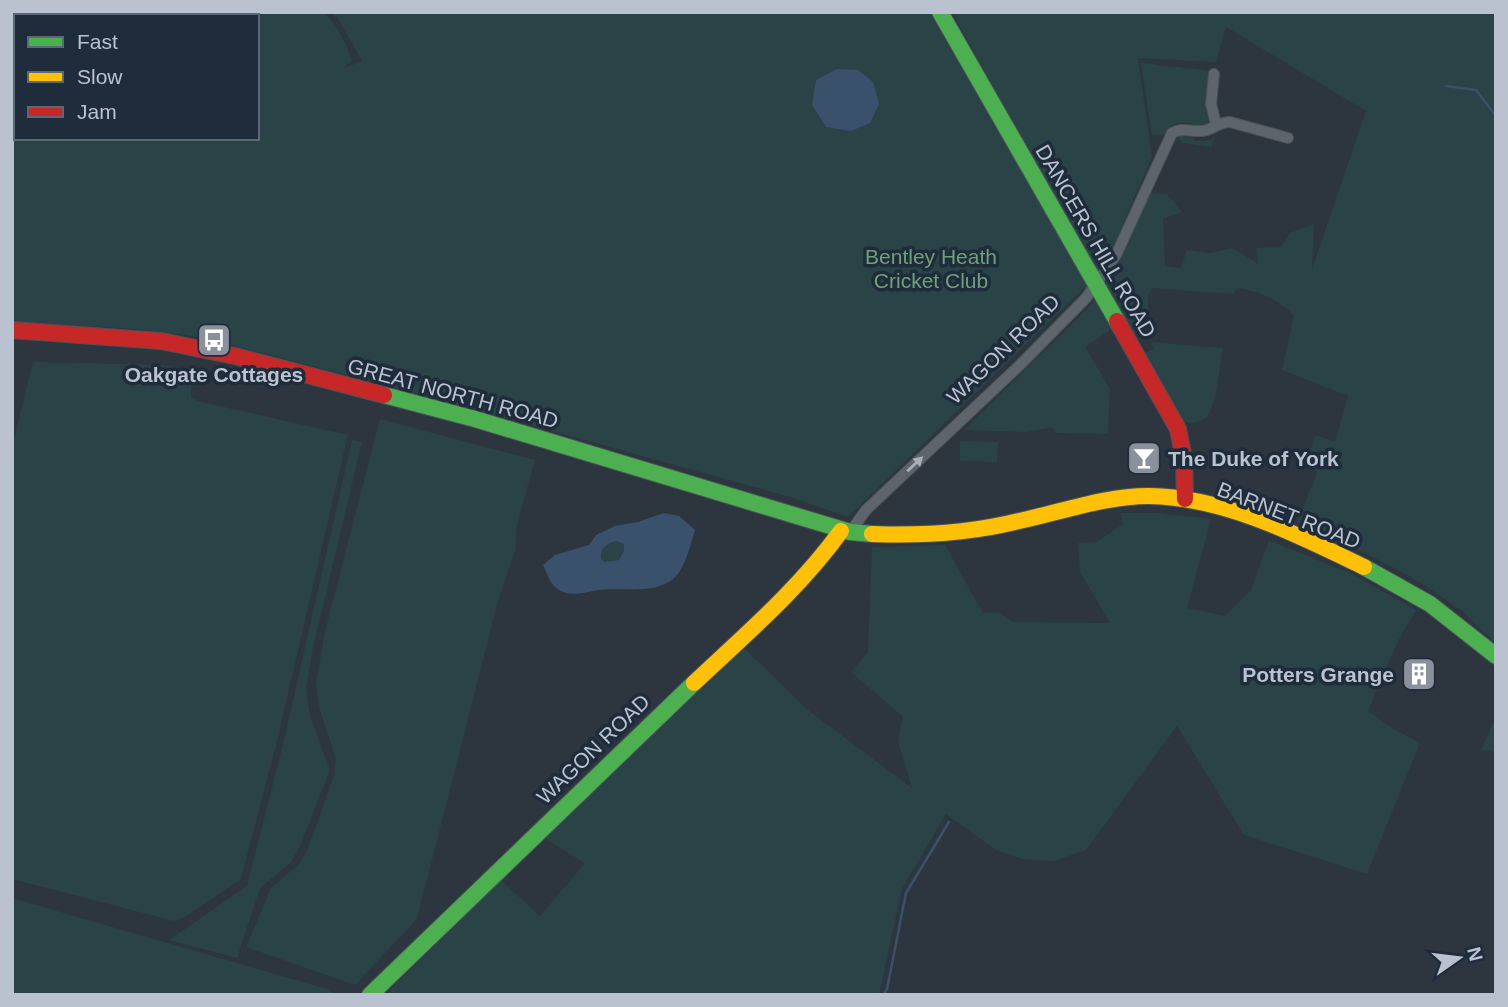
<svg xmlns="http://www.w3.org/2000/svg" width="1508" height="1007" font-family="Helvetica,sans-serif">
  <rect width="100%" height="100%" fill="#2d363f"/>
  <g fill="#294346">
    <path d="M12 12H133L130 16H16V111L12 112Z"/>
    <path d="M140 12H324C338 26 346 43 352 61L342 69 362 61 339 20 332 12H929L1088 284 848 517 790 497 415 393 240 347 191 336 136 329 12 322V127L16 126V138H257V16H137Z"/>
    <path d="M952 12H1496V644C1484 633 1473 620 1460 610 1411 572 1354 548 1297 522L1317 473 1307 458 1316 435 1335 442 1348 396 1282 370 1294 315C1275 297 1262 293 1238 288L1232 294 1153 288 1148 295V310L1143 311 1141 331 1132 335 1103 286 1110 276 1147 193 1167 194 1182 212 1163 219 1165 266 1181 268 1187 250 1210 253 1233 248 1258 264 1256 248 1281 247 1290 233 1314 224 1312 269 1366 111 1226 27 1216 62 1138 58 1152 157 1106 263 1095 272Z"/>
    <path d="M1141 63 1212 71 1209 123 1205 127H1195V124C1181 122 1172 120 1164 135L1152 136Z"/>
    <path d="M1215 135 1212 147 1183 143 1178 137H1192L1195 141 1211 140Z"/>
    <path d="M1097 299 1114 327 1085 347 1110 389 1108 434 1055 433 1052 427 1027 432 964 430Z"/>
    <path d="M1151 342 1223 348C1220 364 1217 403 1208 415 1201 423 1192 424 1183 422L1144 353 1153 349Z"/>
    <path d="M33 362 163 365 192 370 191 397 198 401 348 435 277 741 241 879 185 917 174 921 12 879V448Z"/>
    <path d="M380 419 535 460 517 525 515 550 498 601 417 919 355 985 246 947 271 888 300 863 308 848 334 776 336 759 319 707 316 683 325 631Z"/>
    <path d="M352 440 362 442 313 648 306 688 310 716 330 770 300 846 291 862 260 888 237 958 169 940 247 886 284 740Z"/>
    <path d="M960 441 998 442 997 462 960 461Z"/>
    <path d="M1121 513H1157L1211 519 1187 608 1225 616 1251 590 1269 540 1354 575 1416 610 1397 643 1368 711 1392 728 1420 743 1367 874 1244 835 1177 726 1086 850 1054 861 1022 859 996 850 946 814 902 889 879 995H385L501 880 540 916 585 863 544 838 635 746 743 647 808 710 912 788 898 742 903 717 851 672 868 652 872 547 945 545 983 613 998 612 1013 622 1110 623 1080 572 1078 543 1097 542 1123 524Z"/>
    <path d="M617 540 624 544V551L619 560 605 563 601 559C600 548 607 543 617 540Z"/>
    <path d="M1496 717V751L1481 750Z"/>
    <path d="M12 898 327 989 334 995H12Z"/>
  </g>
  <g fill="#3a516b" fill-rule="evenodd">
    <path d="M837 69 858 70 873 82 879 104 870 123 851 131 826 127 812 105 816 80Z"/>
    <path d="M664 513 679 516 695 530C690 545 686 568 673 579 654 595 621 587 598 590 586 592 574 597 561 591 550 586 548 575 543 565L555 555 589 545 596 535 615 526 638 522ZM616 541 624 544V551L619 560 605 562 601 559C600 548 607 543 616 541Z"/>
  </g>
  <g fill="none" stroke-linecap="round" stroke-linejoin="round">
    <g stroke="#3a516b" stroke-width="2.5">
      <path d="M1446 86 1476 90 1496 116"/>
      <path d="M883 995 887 989 906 893 949 822"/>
    </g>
    <g stroke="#4c5259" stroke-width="12">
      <g id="street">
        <path d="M1214 74 1211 104 1216 124"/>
        <path d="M850 532 866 510 1021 364 1086 298 1116 255 1172 133C1182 127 1191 132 1202 131 1213 130 1218 122 1230 122L1288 138"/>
      </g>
    </g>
    <g stroke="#4c5259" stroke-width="18">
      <g id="fast">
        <path d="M940 12 1117 321"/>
        <path d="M384 395 475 419 850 532 872 534"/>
        <path d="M1364 567 1430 604 1496 656"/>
        <path d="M370 995 694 683"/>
      </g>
    </g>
    <g stroke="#4c5259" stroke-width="18">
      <g id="slow">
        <path d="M872 534C921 536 971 533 1019 521 1062 512 1105 496 1149 496 1224 497 1298 535 1364 567"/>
        <path d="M694 683C745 635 800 588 841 531"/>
      </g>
    </g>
    <g stroke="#4c5259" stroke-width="18">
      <g id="jam">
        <path d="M1117 321 1178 429 1184 459 1185 499"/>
        <path d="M12 330 161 341 235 356 384 395"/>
      </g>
    </g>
    <use href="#street" stroke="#5e646c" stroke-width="10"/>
    <use href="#fast" stroke="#4caf50" stroke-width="16"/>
    <use href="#slow" stroke="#ffc107" stroke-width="16"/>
    <use href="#jam" stroke="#c62828" stroke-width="16"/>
  </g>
  <defs><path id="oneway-solid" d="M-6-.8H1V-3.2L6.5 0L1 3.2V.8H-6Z" transform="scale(1.75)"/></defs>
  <use fill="#a7afba" href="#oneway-solid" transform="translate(915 464) rotate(-43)"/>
  <defs>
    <g id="bus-square" transform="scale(1.75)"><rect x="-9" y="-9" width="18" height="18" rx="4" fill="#88919c" stroke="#1f2c3b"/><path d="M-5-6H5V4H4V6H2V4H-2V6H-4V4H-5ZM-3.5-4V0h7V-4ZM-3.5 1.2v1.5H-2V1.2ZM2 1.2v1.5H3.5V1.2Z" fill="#fff"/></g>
    <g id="bar-square" transform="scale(1.75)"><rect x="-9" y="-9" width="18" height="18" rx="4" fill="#88919c" stroke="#1f2c3b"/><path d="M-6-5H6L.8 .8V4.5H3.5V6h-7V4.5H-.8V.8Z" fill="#fff"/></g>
    <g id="building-square" transform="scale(1.75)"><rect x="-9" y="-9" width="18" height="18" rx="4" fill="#88919c" stroke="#1f2c3b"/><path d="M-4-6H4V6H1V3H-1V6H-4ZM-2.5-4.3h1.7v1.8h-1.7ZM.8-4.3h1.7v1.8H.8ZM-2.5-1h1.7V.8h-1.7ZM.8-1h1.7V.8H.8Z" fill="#fff"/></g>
  </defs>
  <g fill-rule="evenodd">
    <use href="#bus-square" x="214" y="340"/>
    <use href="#bar-square" x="1144" y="458"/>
    <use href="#building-square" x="1419" y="674"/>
  </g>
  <g text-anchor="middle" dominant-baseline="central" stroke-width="7" stroke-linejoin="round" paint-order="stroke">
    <g font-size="21" fill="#b9c2ce" stroke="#1f2c3b">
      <text transform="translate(1096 241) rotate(60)">DANCERS HILL ROAD</text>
      <text transform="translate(1003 349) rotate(-44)">WAGON ROAD</text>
      <text transform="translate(453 393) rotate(15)">GREAT NORTH ROAD</text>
      <text transform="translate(1289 515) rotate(21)">BARNET ROAD</text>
      <text transform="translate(593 749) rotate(-44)">WAGON ROAD</text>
    </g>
    <g font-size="21" fill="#6fa078" stroke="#1f2c3b">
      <text x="931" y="256">Bentley Heath<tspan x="931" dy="24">Cricket Club</tspan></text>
    </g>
    <g font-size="21" font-weight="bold" fill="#b9c2ce" stroke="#1f2c3b">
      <text x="214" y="374">Oakgate Cottages</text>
      <text x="1168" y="458" text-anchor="start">The Duke of York</text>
      <text x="1394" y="674" text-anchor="end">Potters Grange</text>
    </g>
  </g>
  <rect width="1508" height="1007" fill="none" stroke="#b9c2ce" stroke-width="28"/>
  <rect x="14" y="14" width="245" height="126" fill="#1f2c3b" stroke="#5d6876" stroke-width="2"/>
  <rect x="28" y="37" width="35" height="10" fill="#4caf50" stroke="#5d6876" stroke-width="2"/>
  <text x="77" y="49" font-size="21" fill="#b9c2ce">Fast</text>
  <rect x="28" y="72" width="35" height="10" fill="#ffc107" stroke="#5d6876" stroke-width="2"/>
  <text x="77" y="84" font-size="21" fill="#b9c2ce">Slow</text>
  <rect x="28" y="107" width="35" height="10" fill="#c62828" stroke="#5d6876" stroke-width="2"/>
  <text x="77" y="119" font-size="21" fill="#b9c2ce">Jam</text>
  <g transform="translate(1459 958) rotate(76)" stroke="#1f2c3b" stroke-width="5" paint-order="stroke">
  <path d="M0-5L12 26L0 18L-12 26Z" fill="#b9c2ce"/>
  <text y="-10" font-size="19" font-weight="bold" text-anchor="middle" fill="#b9c2ce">N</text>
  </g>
</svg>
